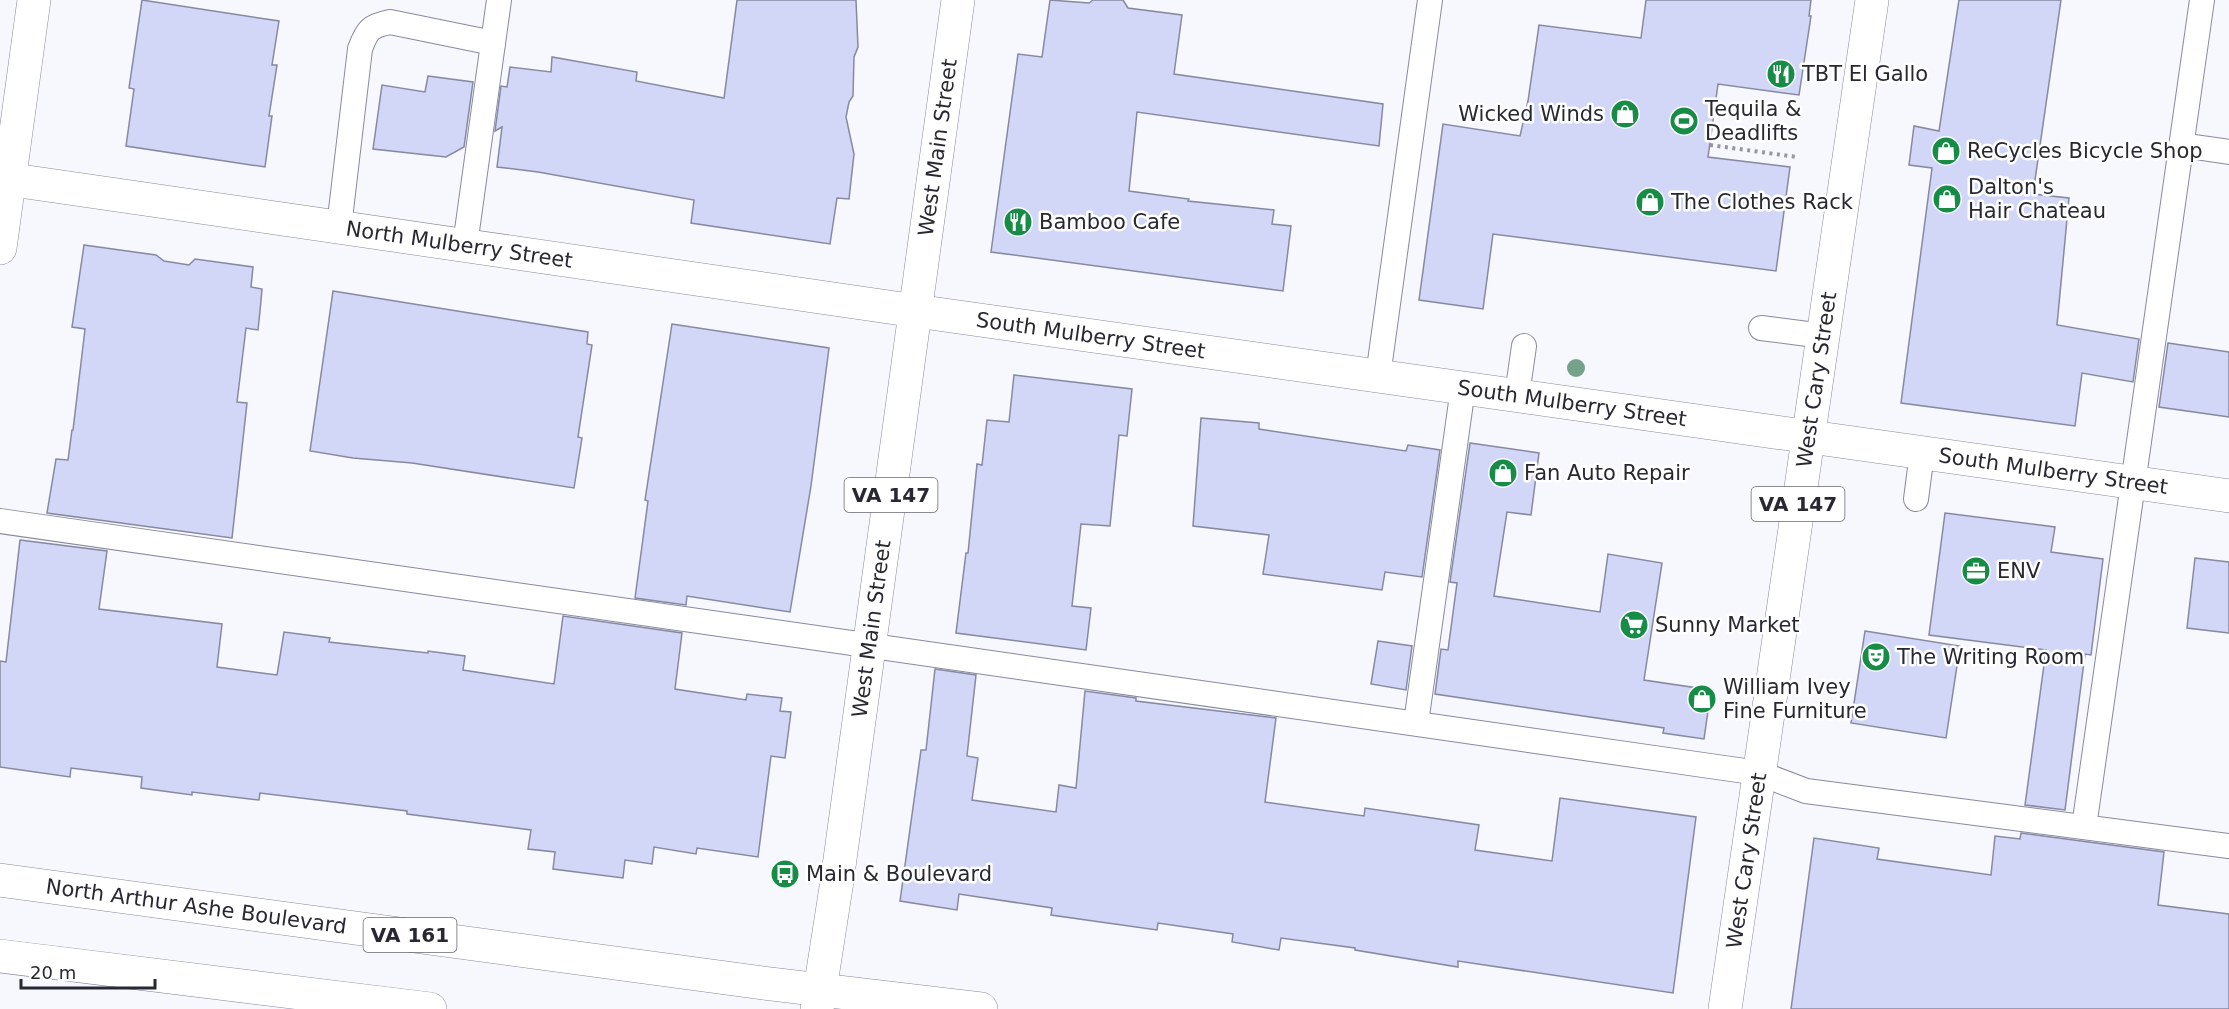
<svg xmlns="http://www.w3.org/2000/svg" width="2229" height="1009" font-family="'DejaVu Sans',sans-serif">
  <rect width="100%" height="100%" fill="#f7f8fd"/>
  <g fill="#d2d6f7" stroke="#8689a1" stroke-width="1.5">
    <path d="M142 0 279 21 272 65H277L269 116H272L265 167 126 146 134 89 129 88Z"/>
    <path d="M737 0H856L858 47 854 57 853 96 849 102 846 117 854 154 849 199 837 198 830 244 691 223 694 200 538 172 497 167 502 127 495 131 501 86 507 87 510 67 551 72 552 57 637 72 636 81 724 98Z"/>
    <path d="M1050 0 1089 3 1093 0H1123L1128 8 1182 15 1174 74 1383 104 1379 146 1137 112 1129 191 1189 199 1188 201 1274 210 1272 224 1291 226 1283 291 991 252 1018 54 1042 57Z"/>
    <path d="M1646 0H1811L1809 16H1811L1799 95 1718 84 1708 157 1790 167 1776 271 1493 234 1483 309 1419 300 1443 124 1520 136 1528 101 1539 25 1641 38Z"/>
    <path d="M1959 0H2061L2033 194 2069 198 2057 325 2139 339 2133 382 2082 373 2075 426 1901 403 1932 168 1909 165 1914 126 1939 131Z"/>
    <path d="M428 76 473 82 464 147 446 157 373 149 382 85 425 92Z"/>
    <path d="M84 245 156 255 164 261 189 265 195 259 253 267 251 287 262 289 260 311 258 330 246 328 237 402 247 403 232 538 47 513 56 459 68 460 72 430H73L85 329 72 327Z"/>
    <path d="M333 291 588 332 587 344 592 345 578 437 582 438 574 488 412 463 353 458 310 451Z"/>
    <path d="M672 324 829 348 811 486 790 612 687 596 686 605 635 598 648 501 645 500Z"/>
    <path d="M2168 343 2229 352V417L2159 407Z"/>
    <path d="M1014 375 1132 389 1127 436 1119 435 1110 526 1081 524 1072 606 1091 608 1086 650 956 633 966 553H968L977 464 982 465 987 420 1009 422Z"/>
    <path d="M1201 418 1259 423V429L1406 451 1408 445 1440 450 1422 577 1385 572 1382 590 1263 574 1269 535 1193 526Z"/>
    <path d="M1470 443 1539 453 1531 515 1507 512 1494 596 1600 612 1608 554 1662 563 1644 680 1711 690 1704 739 1663 733 1664 728 1435 694 1441 649 1448 650 1457 583 1450 582Z"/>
    <path d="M1945 513 2055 527 2051 552 2103 559 2091 655 2085 654 2065 810 2025 805 2046 650 1929 635Z"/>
    <path d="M20 540 107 551 99 609 222 624 217 667 277 675 284 632 330 638 329 642 428 653V651L465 656 463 670 554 684 563 616 682 633 675 689 746 700 747 694 782 698 780 711 791 712 785 758 771 756 758 857 697 848 696 854 654 847 652 864 625 860 623 878 553 869 555 852 528 849 531 830 407 814V811L260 793 259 800 192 792V795L141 788 142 777 71 768 70 777 0 767V661L6 662Z"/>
    <path d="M2195 558 2229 562V633L2187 628Z"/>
    <path d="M1865 631 1960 646 1946 738 1851 723Z"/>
    <path d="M1378 641 1412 646 1406 690 1371 684Z"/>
    <path d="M935 669 976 675 967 756 978 758 972 800 1056 812 1059 785 1076 788 1085 691 1136 698V701L1276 718 1265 802 1364 816 1365 808 1479 825 1475 850 1552 861 1560 798 1696 817 1673 993 1458 961V967L1355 950V948L1281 938 1279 950 1232 942 1233 934 1158 923 1157 930 1051 915 1052 908 959 894 957 910 900 901 921 750H926Z"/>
    <path d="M2021 833 2164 852 2158 905 2229 914V1009H1791L1814 838 1879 848 1877 859 1991 875 1995 836 2020 839Z"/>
  </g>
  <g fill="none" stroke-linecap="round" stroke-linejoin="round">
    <g stroke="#8789a1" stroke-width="26">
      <g id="service">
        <path d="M2181 145 2229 152"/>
        <path d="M339 227 360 49C367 30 370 26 390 22L493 43"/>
        <path d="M465 245 499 0"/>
        <path d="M1761 328 1823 336"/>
        <path d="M1378 376 1430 0"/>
        <path d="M1517 395 1524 346"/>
        <path d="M1916 499 1922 453"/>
        <path d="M0 521 1710 766 1759 773 1806 791 2229 846"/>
        <path d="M1416 723 1463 388"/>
        <path d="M2084 827 2202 0"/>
      </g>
    </g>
    <g stroke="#8789a1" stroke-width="34">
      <g id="minor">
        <path id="s1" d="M0 178 916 311 2229 496"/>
        <path d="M0 248 34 0"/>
      </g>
    </g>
    <g stroke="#8789a1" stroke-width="34">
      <g id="primary">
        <path id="s2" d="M0 880 763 983 981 1009"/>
        <path d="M0 956 430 1009"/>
        <path id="s3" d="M817 1009 837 881 958 0"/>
        <path id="s4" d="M1725 1009 1872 0"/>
      </g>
    </g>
    <path stroke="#96979e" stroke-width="4" stroke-dasharray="3 4.5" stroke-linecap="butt" d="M1710 145 1797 157"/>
    <use href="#service" stroke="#fff" stroke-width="24"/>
    <use href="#minor" stroke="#fff" stroke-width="33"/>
    <use href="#primary" stroke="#fff" stroke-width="33"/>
  </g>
  <circle fill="#75a28a" cx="1576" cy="368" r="9"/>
  <defs>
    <g id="restaurant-disc" transform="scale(1.5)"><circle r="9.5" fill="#178c46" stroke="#fff"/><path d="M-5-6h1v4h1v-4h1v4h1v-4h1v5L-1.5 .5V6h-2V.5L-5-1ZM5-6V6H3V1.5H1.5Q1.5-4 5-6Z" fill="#fff"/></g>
    <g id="shop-disc" transform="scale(1.5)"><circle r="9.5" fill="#178c46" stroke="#fff"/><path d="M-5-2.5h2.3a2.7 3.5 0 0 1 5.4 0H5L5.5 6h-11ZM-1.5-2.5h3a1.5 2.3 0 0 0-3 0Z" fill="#fff"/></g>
    <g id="stadium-disc" transform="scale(1.5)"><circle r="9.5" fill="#178c46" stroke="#fff"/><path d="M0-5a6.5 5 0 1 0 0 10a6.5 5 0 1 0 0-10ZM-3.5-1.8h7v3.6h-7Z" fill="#fff"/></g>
    <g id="office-disc" transform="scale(1.5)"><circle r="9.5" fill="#178c46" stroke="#fff"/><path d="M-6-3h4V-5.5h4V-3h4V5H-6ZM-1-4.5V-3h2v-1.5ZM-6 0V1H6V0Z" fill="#fff"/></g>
    <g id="supermarket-disc" transform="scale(1.5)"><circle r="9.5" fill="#178c46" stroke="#fff"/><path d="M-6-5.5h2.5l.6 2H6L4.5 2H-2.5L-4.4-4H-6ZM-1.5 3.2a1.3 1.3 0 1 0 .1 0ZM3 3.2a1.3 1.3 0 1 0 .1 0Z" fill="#fff"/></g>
    <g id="theatre-disc" transform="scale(1.5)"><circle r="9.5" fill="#178c46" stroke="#fff"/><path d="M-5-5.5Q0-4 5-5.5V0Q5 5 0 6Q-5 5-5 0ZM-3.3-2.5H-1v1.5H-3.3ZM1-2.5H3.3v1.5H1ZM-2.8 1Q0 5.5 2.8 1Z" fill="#fff"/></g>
    <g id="bus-disc" transform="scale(1.5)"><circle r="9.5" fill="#178c46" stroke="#fff"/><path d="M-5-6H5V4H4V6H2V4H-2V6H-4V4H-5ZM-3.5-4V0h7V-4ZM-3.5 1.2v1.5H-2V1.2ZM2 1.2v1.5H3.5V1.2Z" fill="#fff"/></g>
  </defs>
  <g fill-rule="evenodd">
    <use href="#restaurant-disc" x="1781" y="74"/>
    <use href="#shop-disc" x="1625" y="114"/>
    <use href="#stadium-disc" x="1684" y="121"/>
    <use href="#shop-disc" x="1946" y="151"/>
    <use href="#shop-disc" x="1947" y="199"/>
    <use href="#shop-disc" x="1650" y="202"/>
    <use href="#restaurant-disc" x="1018" y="222"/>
    <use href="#shop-disc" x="1503" y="473"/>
    <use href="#office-disc" x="1976" y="571"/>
    <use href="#supermarket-disc" x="1634" y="625"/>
    <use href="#theatre-disc" x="1876" y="657"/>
    <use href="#shop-disc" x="1702" y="699"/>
    <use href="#bus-disc" x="785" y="874"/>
  </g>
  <g text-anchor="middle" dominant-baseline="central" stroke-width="5" stroke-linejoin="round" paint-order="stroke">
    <g fill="#fff" stroke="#686870" stroke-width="1.5">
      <rect x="844.5" y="478" width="93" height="34" rx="4.5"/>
      <rect x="1751.5" y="487" width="93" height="34" rx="4.5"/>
      <rect x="363.5" y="918" width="93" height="34" rx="4.5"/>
    </g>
    <g font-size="20" font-weight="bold" fill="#272832">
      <text x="891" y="495">VA 147</text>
      <text x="1798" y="504">VA 147</text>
      <text x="410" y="935">VA 161</text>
    </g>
    <g font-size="21" fill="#272832" stroke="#fff" text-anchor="start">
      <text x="1802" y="74">TBT El Gallo</text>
      <text x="1705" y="109">Tequila &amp;<tspan x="1705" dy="24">Deadlifts</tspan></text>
      <text x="1604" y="114" text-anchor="end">Wicked Winds</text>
      <text x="1967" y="151">ReCycles Bicycle Shop</text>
      <text x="1968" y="187">Dalton's<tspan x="1968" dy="24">Hair Chateau</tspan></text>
      <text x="1671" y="202">The Clothes Rack</text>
      <text x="1039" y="222">Bamboo Cafe</text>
      <text x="1524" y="473">Fan Auto Repair</text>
      <text x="1997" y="571">ENV</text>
      <text x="1655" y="625">Sunny Market</text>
      <text x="1897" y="657">The Writing Room</text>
      <text x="1723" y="687">William Ivey<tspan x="1723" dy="24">Fine Furniture</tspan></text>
      <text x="806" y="874">Main &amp; Boulevard</text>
    </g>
    <g font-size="21" fill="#272832" stroke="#fff">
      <text stroke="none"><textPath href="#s3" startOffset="870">West Main Street</textPath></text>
      <text stroke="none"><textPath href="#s1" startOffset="464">North Mulberry Street</textPath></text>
      <text stroke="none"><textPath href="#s1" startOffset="1102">South Mulberry Street</textPath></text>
      <text stroke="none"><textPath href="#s4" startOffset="636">West Cary Street</textPath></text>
      <text stroke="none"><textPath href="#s1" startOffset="1588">South Mulberry Street</textPath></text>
      <text stroke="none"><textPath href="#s1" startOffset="2074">South Mulberry Street</textPath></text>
      <text stroke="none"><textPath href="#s3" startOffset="384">West Main Street</textPath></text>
      <text stroke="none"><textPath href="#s4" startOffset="150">West Cary Street</textPath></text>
      <text stroke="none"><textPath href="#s2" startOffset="198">North Arthur Ashe Boulevard</textPath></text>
    </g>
  </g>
  <path d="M21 979v9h134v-9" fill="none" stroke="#272832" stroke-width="3"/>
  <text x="30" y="979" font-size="18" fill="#272832" stroke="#ffffff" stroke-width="4.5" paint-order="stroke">20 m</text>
</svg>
